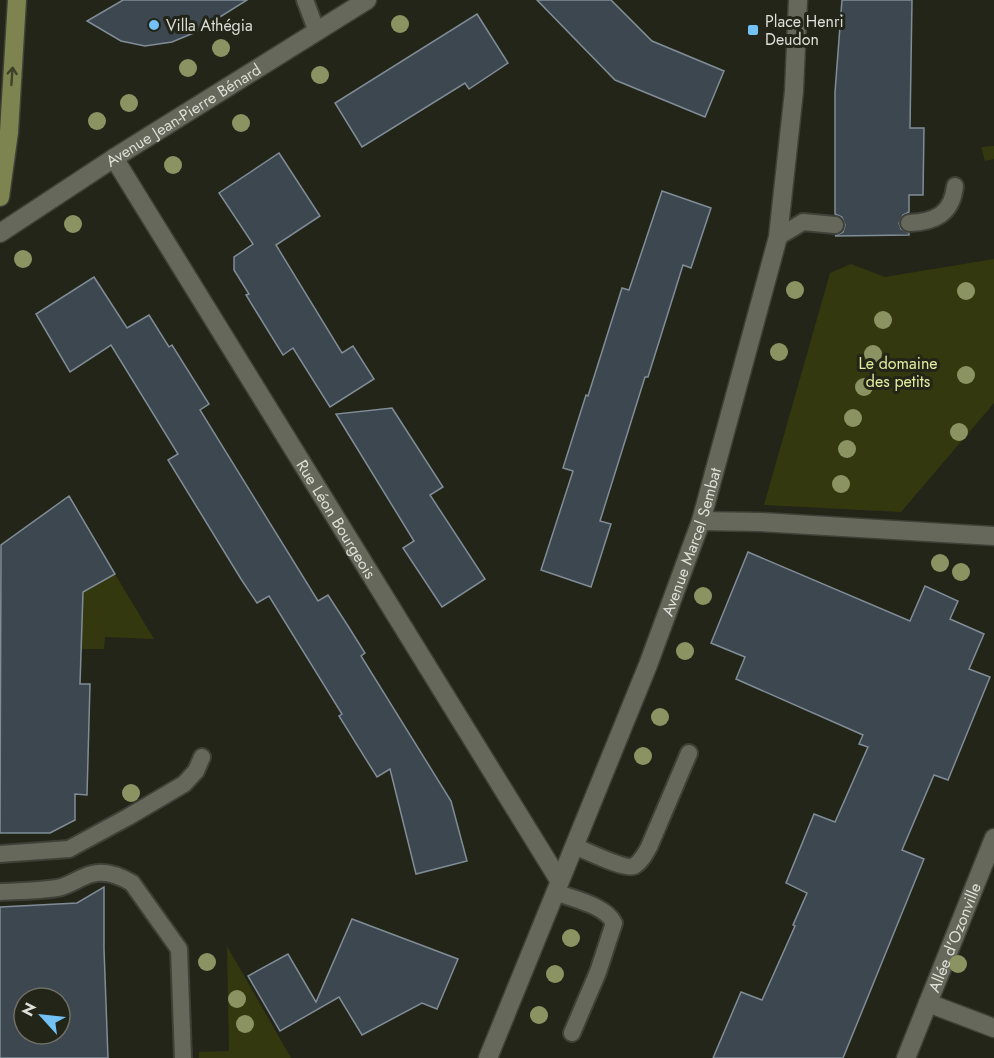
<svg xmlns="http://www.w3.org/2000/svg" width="994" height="1058" font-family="Jost,sans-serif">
  <rect width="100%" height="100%" fill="#232519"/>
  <g fill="#34380e">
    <path d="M994 146V159L985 161 981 147Z"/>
    <path d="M994 259V403L901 512 764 505 830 273 851 264 885 277Z"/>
    <path d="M115 574 154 639 105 637 104 649H81L83 592Z"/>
    <path d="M227 946 291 1058H199V1052L229 1051Z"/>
  </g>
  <g fill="#3c4750" stroke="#808d97" stroke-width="1.5" fill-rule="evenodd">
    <path d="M123 0H247L196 32 172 42 145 46 121 41 87 21Z"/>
    <path d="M537 0H611L652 41 724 71 705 117 615 80Z"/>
    <path d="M842 0H912L910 128H924L923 195H909V212L903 215 899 223 901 229 909 233V235L835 236 843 232 845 225 842 217 835 214V92Z"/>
    <path d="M477 14 508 63 469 89 465 83 362 147 335 103Z"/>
    <path d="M279 153 320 216 276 245 342 353 353 346 374 379 330 407 293 348 283 355 246 295 249 294 234 270V257L253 244 219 193Z"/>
    <path d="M662 191 711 208 691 268 683 265 648 377H645L600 521 611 524 591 587 541 570 573 471 563 468 586 395 588 396 622 288 629 290Z"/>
    <path d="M94 277 127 328 149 315 169 347 172 345 209 404 200 410 318 601 328 595 348 626 365 653 361 656 451 801 467 861 416 874 390 769 377 777 339 716 342 714 269 596 257 603 241 579 168 460 178 454 111 345 70 372 36 314Z"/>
    <path d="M392 408 443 487 430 495 485 579 442 607 403 548 414 541 336 414Z"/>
    <path d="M69 496 115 574 83 592 80 684H90L87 795 75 794V820L50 833H0L1 545Z"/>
    <path d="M748 552 910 621 925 586 958 601 950 619 984 634 969 669 990 677 948 780 934 775 902 850 924 859 843 1058H713L741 992 762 1000 795 926 793 925 807 893 786 883 814 814 835 822 868 747 859 744 863 735 736 679 745 657 711 643Z"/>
    <path d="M104 887V949L108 1058H0V907L77 903ZM24 998H60V1034H24Z"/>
    <path d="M352 919 458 959 437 1009 422 1003 362 1035 339 997 280 1031 248 976 288 954 316 1002Z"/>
  </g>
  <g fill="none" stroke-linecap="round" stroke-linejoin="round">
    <g stroke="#3f4038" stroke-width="20">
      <g id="service">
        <path d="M305 0 317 32"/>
        <path d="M909 223C935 222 952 214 955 186"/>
        <path d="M778 237 803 222 835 225"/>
        <path d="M574 846C585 850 624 870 634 866 641 862 645 854 649 847L689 753"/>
        <path d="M0 854 69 849 128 817 184 784 196 771 202 757"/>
        <path d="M0 892C19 891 38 891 57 888 70 886 79 877 92 874 106 870 120 876 132 883L179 949 183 1058"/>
        <path d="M555 892C573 899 605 905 614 923L598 972 572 1033"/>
      </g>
    </g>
    <g stroke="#3f4038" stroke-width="21">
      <g id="pedestrian">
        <path d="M701 521 760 522 994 536"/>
        <path d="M928 1003 994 1028"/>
        <path id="s1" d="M906 1058 994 838"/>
      </g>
    </g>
    <g stroke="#3f4038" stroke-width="21">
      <g id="minor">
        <path id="s2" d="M114 158 559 880"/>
        <path id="s3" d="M488 1058 648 665 701 521 778 237 794 91 798 0"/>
      </g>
    </g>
    <g stroke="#3f4038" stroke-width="21">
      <g id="tertiary">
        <path id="s4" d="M0 233 114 158 367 0"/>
      </g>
    </g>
    <g stroke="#3f4038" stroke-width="21">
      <path id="primary" d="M0 197 9 132 17 0"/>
    </g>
    <use href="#service" stroke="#66685b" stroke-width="16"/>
    <use href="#pedestrian" stroke="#66685b" stroke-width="18"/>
    <use href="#minor" stroke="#66685b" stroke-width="18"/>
    <use href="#tertiary" stroke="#66685b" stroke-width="18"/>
    <use href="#primary" stroke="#7e844f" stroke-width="18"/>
  </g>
  <g fill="#8c9362">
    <circle cx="400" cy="24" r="9"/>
    <circle cx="221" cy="48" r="9"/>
    <circle cx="188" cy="68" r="9"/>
    <circle cx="320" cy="75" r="9"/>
    <circle cx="129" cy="103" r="9"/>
    <circle cx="97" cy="121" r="9"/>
    <circle cx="241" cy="123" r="9"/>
    <circle cx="173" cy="165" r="9"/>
    <circle cx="73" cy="224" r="9"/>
    <circle cx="23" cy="259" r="9"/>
    <circle cx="795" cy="290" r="9"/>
    <circle cx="966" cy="291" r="9"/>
    <circle cx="883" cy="320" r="9"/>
    <circle cx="779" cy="352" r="9"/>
    <circle cx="873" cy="354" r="9"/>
    <circle cx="966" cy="375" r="9"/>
    <circle cx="864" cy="387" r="9"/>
    <circle cx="853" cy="418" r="9"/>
    <circle cx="959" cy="432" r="9"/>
    <circle cx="847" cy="449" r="9"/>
    <circle cx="841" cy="484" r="9"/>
    <circle cx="940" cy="563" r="9"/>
    <circle cx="961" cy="572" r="9"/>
    <circle cx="703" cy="596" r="9"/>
    <circle cx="685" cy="651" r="9"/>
    <circle cx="660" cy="717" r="9"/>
    <circle cx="643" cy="756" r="9"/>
    <circle cx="131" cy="793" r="9"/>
    <circle cx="571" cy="938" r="9"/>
    <circle cx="207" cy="962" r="9"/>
    <circle cx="958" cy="964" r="9"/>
    <circle cx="555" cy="974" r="9"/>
    <circle cx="237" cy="999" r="9"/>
    <circle cx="539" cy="1015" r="9"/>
    <circle cx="245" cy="1024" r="9"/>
  </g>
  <defs><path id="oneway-shaft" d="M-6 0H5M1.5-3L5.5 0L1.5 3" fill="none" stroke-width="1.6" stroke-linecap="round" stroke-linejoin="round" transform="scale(1.5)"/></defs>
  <use stroke="#3e4229" href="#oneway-shaft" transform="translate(12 76) rotate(-86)"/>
  <g fill="#73c1f5" stroke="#232519" stroke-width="2">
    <circle cx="154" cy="25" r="6"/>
    <rect x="747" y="24" width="12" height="12" rx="3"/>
  </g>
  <g text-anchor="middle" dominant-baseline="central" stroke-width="6" stroke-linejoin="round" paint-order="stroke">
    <g font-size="16" fill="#dedfd8" stroke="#232519" text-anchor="start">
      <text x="765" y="21">Place Henri<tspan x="765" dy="18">Deudon</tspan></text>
      <text x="166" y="25">Villa Athégia</text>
    </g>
    <g font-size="16" fill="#dedfd8" stroke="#232519">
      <text stroke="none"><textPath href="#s4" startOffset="218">Avenue Jean-Pierre Bénard</textPath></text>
      <text stroke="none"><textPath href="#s2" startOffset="424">Rue Léon Bourgeois</textPath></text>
      <text stroke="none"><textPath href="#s3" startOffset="555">Avenue Marcel Sembat</textPath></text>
      <text stroke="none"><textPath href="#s1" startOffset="130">Allée d'Ozonville</textPath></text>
    </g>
    <g font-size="16" fill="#e2ed9d" stroke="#232519">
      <text x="898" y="363">Le domaine<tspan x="898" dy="18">des petits</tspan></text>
    </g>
  </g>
  <g transform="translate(42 1016) rotate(297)"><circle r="28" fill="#232519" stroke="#6e6f65" stroke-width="1.5"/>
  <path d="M0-4.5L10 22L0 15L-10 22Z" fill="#73c1f5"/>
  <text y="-9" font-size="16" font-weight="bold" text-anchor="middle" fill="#dedfd8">N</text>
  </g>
</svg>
